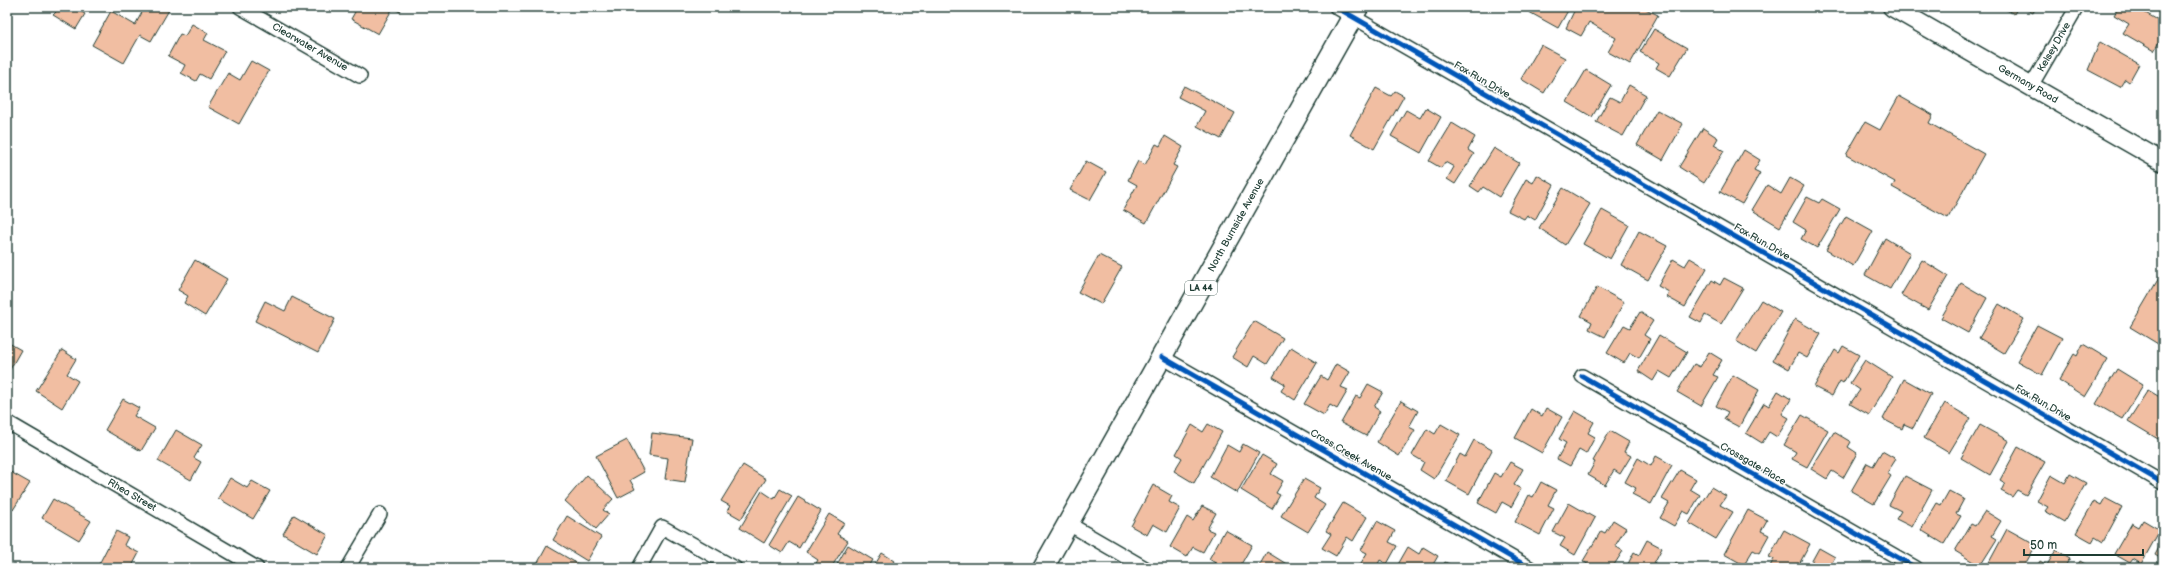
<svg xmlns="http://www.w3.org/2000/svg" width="2170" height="575" font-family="'Balsamiq Sans',sans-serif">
  <rect width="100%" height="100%" fill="#fff"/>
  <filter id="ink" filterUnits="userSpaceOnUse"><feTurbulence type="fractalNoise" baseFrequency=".025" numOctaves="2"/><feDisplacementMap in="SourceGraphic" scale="8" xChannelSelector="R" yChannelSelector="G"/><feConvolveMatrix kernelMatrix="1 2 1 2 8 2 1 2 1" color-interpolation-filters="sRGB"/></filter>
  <g filter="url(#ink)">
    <g fill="#f1bea2" stroke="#1f3d34">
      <path d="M48 7H80L78 10 85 14 76 29 53 15 56 12Z"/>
      <path d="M145 7H164L169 10 151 41 140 35 124 63 92 45 111 11 135 25Z"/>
      <path d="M346 7H402L400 12 393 8 378 34 351 19 355 12Z"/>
      <path d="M1520 7H1570L1558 28Z"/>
      <path d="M1576 7H1647L1646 9 1658 15 1630 64 1608 52 1616 38 1589 22 1581 36 1566 28Z"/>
      <path d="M2001 7H2018L2014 14Z"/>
      <path d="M2022 7H2036L2033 13Z"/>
      <path d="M2119 7H2135L2163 23V35L2154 51 2123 33 2129 24 2114 15Z"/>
      <path d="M192 24 208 33 204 40 225 51 209 79 200 74 196 81 181 73 185 65 168 56 180 34 185 36Z"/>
      <path d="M1654 29 1687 48 1670 76 1656 68 1659 63 1640 52Z"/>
      <path d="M2100 42 2139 64 2129 82 2125 79 2120 87 2088 70Z"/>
      <path d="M1541 45 1565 58 1544 93 1521 79Z"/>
      <path d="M251 61 269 71 239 124 208 107 228 73 240 80Z"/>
      <path d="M1586 70 1611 85 1592 117 1567 102Z"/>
      <path d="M1629 85 1646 95 1623 136 1596 122 1610 97 1620 102Z"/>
      <path d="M1184 86 1235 113 1221 139 1197 126 1205 111 1178 97Z"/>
      <path d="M1376 88 1391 96 1395 91 1404 96 1374 149 1350 135Z"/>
      <path d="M1899 96 1933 115 1929 123 1984 154 1948 218 1892 187 1895 182 1846 155 1865 122 1880 130Z"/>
      <path d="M1426 108 1441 117 1421 153 1391 136 1406 110 1420 118Z"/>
      <path d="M1657 110 1683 124 1663 160 1637 145Z"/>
      <path d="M1452 123 1475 137 1468 150 1474 154 1455 184 1447 179 1454 167 1445 162 1441 168 1429 161Z"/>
      <path d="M1703 128 1718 138 1714 145 1724 151 1704 183 1679 167Z"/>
      <path d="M1165 136 1183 147 1173 165 1177 167 1146 223 1123 210 1137 185 1128 180 1138 161 1145 165 1156 144 1160 146Z"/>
      <path d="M1494 148 1519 163 1499 197 1483 187 1479 192 1470 186Z"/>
      <path d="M1744 150 1760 160 1754 170 1760 173 1742 204 1720 192Z"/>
      <path d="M1086 161 1106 172 1090 200 1070 190Z"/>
      <path d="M1537 175 1554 185 1535 220 1527 215 1524 219 1508 211 1526 179 1533 183Z"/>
      <path d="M1790 178 1804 186 1780 227 1752 210 1767 185 1781 194Z"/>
      <path d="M1563 188 1590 204 1565 245 1539 228Z"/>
      <path d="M1807 197 1819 203 1822 199 1840 209 1817 248 1801 239 1806 230 1793 222Z"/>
      <path d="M1602 210 1629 225 1610 259 1583 244Z"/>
      <path d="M1846 216 1873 231 1853 266 1826 250Z"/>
      <path d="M1639 231 1667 246 1648 280 1621 265Z"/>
      <path d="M1885 238 1910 253 1890 289 1865 275Z"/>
      <path d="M1099 255 1122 267 1101 304 1078 292Z"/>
      <path d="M1690 258 1707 268 1685 307 1667 297 1669 292 1658 286 1673 259 1685 266Z"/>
      <path d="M195 260 227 279 205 316 184 303 188 296 178 290Z"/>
      <path d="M1922 260 1948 276 1928 310 1901 295Z"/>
      <path d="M2163 271V347L2130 327Z"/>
      <path d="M1724 278 1743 288 1721 324 1705 315 1701 323 1690 317 1712 280 1720 285Z"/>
      <path d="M1961 283 1987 298 1968 333 1941 318Z"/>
      <path d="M1597 287 1624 302 1605 337 1589 329 1592 322 1581 316Z"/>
      <path d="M292 297 335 319 318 353 255 321 265 301 285 311Z"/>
      <path d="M1761 300 1781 312 1756 353 1736 341Z"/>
      <path d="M1999 304 2024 319 2004 353 1979 338Z"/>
      <path d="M1640 312 1653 321 1644 335 1650 339 1639 358 1630 353 1624 363 1607 353 1624 325 1630 328Z"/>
      <path d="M1795 319 1821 334 1807 358 1798 353 1789 369 1773 360Z"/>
      <path d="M1254 321 1283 338 1267 364 1254 356 1248 367 1232 357Z"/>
      <path d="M2037 325 2062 338 2042 375 2017 361Z"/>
      <path d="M1659 335 1687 352 1671 378 1659 371 1653 381 1638 371Z"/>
      <path d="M7 342 21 350 8 373H7Z"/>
      <path d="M2083 344 2108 359 2085 397 2059 380 2074 354 2077 356Z"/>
      <path d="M1843 346 1859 355 1843 383 1840 381 1832 396 1814 387 1835 350 1839 353Z"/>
      <path d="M1291 347 1317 363 1295 400 1281 391 1285 384 1273 377Z"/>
      <path d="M62 350 76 359 67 374 78 381 62 408 36 391Z"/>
      <path d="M1709 352 1722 360 1713 375 1718 377 1701 406 1677 392 1694 364 1700 367Z"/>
      <path d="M1865 360 1892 377 1869 415 1850 404 1860 390 1850 383Z"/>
      <path d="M1336 364 1350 372 1341 387 1348 390 1337 409 1330 405 1324 415 1304 404 1321 376 1327 380Z"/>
      <path d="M2117 369 2143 385 2122 419 2096 404Z"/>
      <path d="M1733 375 1759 390 1739 427 1724 419 1728 412 1716 406Z"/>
      <path d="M1904 379 1931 394 1913 428 1904 424 1902 429 1883 419Z"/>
      <path d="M1368 384 1383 392 1374 407 1380 411 1366 436 1341 423 1356 396 1360 398Z"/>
      <path d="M2148 390 2163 399V431L2158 439 2128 421Z"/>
      <path d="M1778 391 1791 399 1782 414 1789 418 1777 437 1769 432 1762 443 1746 433 1764 403 1769 406Z"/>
      <path d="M123 399 139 408 134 416 155 428 141 451 105 430Z"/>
      <path d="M1401 401 1418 411 1409 427 1415 430 1399 456 1377 442Z"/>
      <path d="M1945 403 1970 418 1949 453 1924 438Z"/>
      <path d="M1546 408 1562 417 1542 453 1515 438 1531 409 1542 416Z"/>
      <path d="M1575 411 1594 422 1588 433 1595 437 1586 454 1579 450 1570 466 1557 459 1566 443 1559 439Z"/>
      <path d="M1802 415 1828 430 1807 467 1792 459 1796 452 1784 445Z"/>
      <path d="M1208 424 1222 432 1194 483 1174 471 1182 458 1176 454 1192 425 1203 432Z"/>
      <path d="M1441 424 1460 435 1434 479 1420 470 1424 462 1412 455 1427 429 1435 434Z"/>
      <path d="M1980 425 2009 441 1990 475 1961 458Z"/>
      <path d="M176 430 202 445 194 458 201 462 191 480 158 461Z"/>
      <path d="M1610 431 1629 442 1624 452 1631 456 1620 474 1614 470 1605 485 1588 475 1595 462 1593 461Z"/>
      <path d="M1834 432 1851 442 1848 447 1857 453 1843 478 1832 471 1827 479 1811 469Z"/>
      <path d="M652 433 692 438 685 482 665 479 668 458 649 455Z"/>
      <path d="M627 440 644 472 630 480 635 489 618 498 596 456Z"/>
      <path d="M1474 440 1492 450 1469 494 1446 481 1460 454 1465 457Z"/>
      <path d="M1243 444 1259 453 1237 493 1210 477 1227 445 1239 452Z"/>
      <path d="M2018 447 2045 462 2026 495 2017 490 2012 497 2001 491 2005 483 2000 480Z"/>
      <path d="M1882 451 1896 459 1887 473 1891 476 1874 504 1851 491 1867 463 1873 466Z"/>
      <path d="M1262 455 1277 464 1271 474 1283 481 1276 493 1280 495 1272 509 1241 490Z"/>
      <path d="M1656 456 1672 465 1651 504 1632 494 1636 488 1625 482 1638 458 1651 466Z"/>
      <path d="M1510 462 1523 469 1514 485 1521 489 1511 507 1502 502 1496 513 1478 503 1494 473 1501 477Z"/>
      <path d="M743 465 766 479 741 519 727 511 730 506 721 501Z"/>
      <path d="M7 470 30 483 13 510 7 507Z"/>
      <path d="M1680 470 1696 479 1690 489 1700 495 1689 514 1683 511 1674 526 1660 518 1669 503 1662 499Z"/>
      <path d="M2070 474 2086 483 2064 522 2045 511 2048 507 2037 501 2051 475 2065 483Z"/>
      <path d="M587 475 613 499 603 510 609 514 596 529 565 501Z"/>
      <path d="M1905 476 1932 490 1912 527 1896 519 1901 511 1889 505Z"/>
      <path d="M230 478 247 488 252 481 270 491 253 519 218 498Z"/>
      <path d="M1304 479 1320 488 1314 498 1325 505 1308 532 1281 516Z"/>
      <path d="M1541 482 1556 490 1548 505 1554 508 1540 535 1515 522 1529 495 1533 497Z"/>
      <path d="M1153 485 1172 496 1169 502 1180 508 1167 532 1153 524 1147 535 1131 526Z"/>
      <path d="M1711 487 1726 496 1720 505 1733 512 1716 539 1689 523Z"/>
      <path d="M780 489 792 496 764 543 740 528 762 491 774 499Z"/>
      <path d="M1949 491 1964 499 1956 514 1961 516 1944 544 1921 530 1937 503 1941 505Z"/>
      <path d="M798 497 821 511 799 548 789 542 782 553 769 545Z"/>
      <path d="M2105 498 2122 507 2103 542 2095 537 2092 542 2076 533 2094 501 2101 505Z"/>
      <path d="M53 499 91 521 79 540 42 518Z"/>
      <path d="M1343 503 1367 517 1353 541 1347 537 1336 556 1322 548 1331 534 1326 531Z"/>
      <path d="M1569 503 1595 518 1575 555 1560 546 1565 538 1553 532Z"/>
      <path d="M1202 506 1216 513 1207 529 1214 532 1203 552 1193 547 1187 557 1170 547 1187 517 1193 521Z"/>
      <path d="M1748 510 1767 520 1761 531 1769 535 1759 553 1753 550 1744 565 1724 554Z"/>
      <path d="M1985 511 2001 521 1992 536 1997 539 1980 566 1955 551 1971 524 1975 526Z"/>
      <path d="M829 514 844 523 837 534 848 541 831 568H813L818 560 806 552Z"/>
      <path d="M294 515 328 535 317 554 283 534Z"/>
      <path d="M567 516 601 537 587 561 553 540Z"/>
      <path d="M1613 520 1626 528 1615 546 1623 551 1612 568H1593L1583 561 1601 531 1605 533Z"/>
      <path d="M2143 520 2160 530 2141 564 2133 559 2130 563 2114 554 2132 523 2139 527Z"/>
      <path d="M1377 521 1395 531 1389 542 1397 546 1387 564 1380 560 1376 568H1358L1367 553 1361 550Z"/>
      <path d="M2007 529 2036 545 2023 568H1986Z"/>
      <path d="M1225 530 1252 545 1239 568H1219L1220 566 1209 559Z"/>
      <path d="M1784 530 1810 544 1797 568H1769L1774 559 1769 557Z"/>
      <path d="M116 531 128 537 124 545 139 553 131 568H97Z"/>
      <path d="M1647 540 1662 548 1654 563 1660 566 1659 568H1626L1634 552 1639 555Z"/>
      <path d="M2163 540V560L2155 555Z"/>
      <path d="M848 545 873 560 868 568H835Z"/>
      <path d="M547 546 585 568H535Z"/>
      <path d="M1408 547 1419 554 1423 547 1438 556 1431 568H1396Z"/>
      <path d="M1819 548 1835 557 1829 568H1808Z"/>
      <path d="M2056 550 2070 558 2064 568H2036L2040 561 2047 565Z"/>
      <path d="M1267 552 1293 568H1258Z"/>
      <path d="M882 553 895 561 891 568H873Z"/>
      <path d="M2163 560V568H2159Z"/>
      <path d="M2080 561 2092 568H2076Z"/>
      <path d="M1445 562 1457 568H1442Z"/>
      <path d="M1676 562 1685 568H1672Z"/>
    </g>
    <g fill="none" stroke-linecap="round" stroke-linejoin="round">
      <g stroke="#1f3d34" stroke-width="16">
        <g id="street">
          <path d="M240 7 360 76"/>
          <path d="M1336 7 2163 483"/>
          <path d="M2031 86 2077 7"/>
          <path d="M1162 357 1530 568"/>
          <path d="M1582 376 1916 568"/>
          <path d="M7 422 257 568"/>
          <path d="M1069 524 1145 568"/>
          <path d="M348 568 380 514"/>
          <path d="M639 568 662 527 735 568"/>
        </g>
      </g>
      <g stroke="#1f3d34" stroke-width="21">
        <path id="secondary" d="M1892 7 2163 162"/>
      </g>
      <g stroke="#1f3d34" stroke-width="23">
        <path id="primary" d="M1043 568 1358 7"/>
      </g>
      <use href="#street" stroke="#fff" stroke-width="13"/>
      <use href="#secondary" stroke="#fff" stroke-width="18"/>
      <use href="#primary" stroke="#fff" stroke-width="20"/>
      <g stroke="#fff" stroke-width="8">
        <g id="cycleway">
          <path d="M1336 7 2163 483"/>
          <path d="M1162 357 1530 568"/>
          <path d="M1582 376 1916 568"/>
        </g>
      </g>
      <use href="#cycleway" stroke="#0057b8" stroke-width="5"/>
    </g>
  </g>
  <g text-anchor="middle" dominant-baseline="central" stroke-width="3" stroke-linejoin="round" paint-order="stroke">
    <rect fill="#fff" stroke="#627771" stroke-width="1" x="1185" y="281" width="32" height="14" rx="3"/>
    <g font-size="9" font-weight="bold" fill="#1f3d34">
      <text x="1201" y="288">LA 44</text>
    </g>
    <g font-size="10" fill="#1f3d34" stroke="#fff">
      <text transform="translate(310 47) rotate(30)">Clearwater Avenue</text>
      <text transform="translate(2054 47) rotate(-60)">Kelsey Drive</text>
      <text transform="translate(1482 80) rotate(30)">Fox Run Drive</text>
      <text transform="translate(2028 84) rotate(30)">Germany Road</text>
      <text transform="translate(1236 225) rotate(-61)">North Burnside Avenue</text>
      <text transform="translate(1762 242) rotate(30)">Fox Run Drive</text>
      <text transform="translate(2043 403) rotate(30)">Fox Run Drive</text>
      <text transform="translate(1351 455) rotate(30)">Cross Creek Avenue</text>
      <text transform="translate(1753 464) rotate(30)">Crossgate Place</text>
      <text transform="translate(132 495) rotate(30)">Rhea Street</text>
    </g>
  </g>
  <rect width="2170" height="575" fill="none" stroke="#fff" stroke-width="24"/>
  <rect x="12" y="12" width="2146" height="551" fill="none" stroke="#1f3d34" stroke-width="1.5" filter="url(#ink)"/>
  <path d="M2024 549v6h119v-6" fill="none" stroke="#1f3d34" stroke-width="2"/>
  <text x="2030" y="549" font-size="12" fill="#1f3d34" stroke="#ffffff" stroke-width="3" paint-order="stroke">50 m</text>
</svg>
